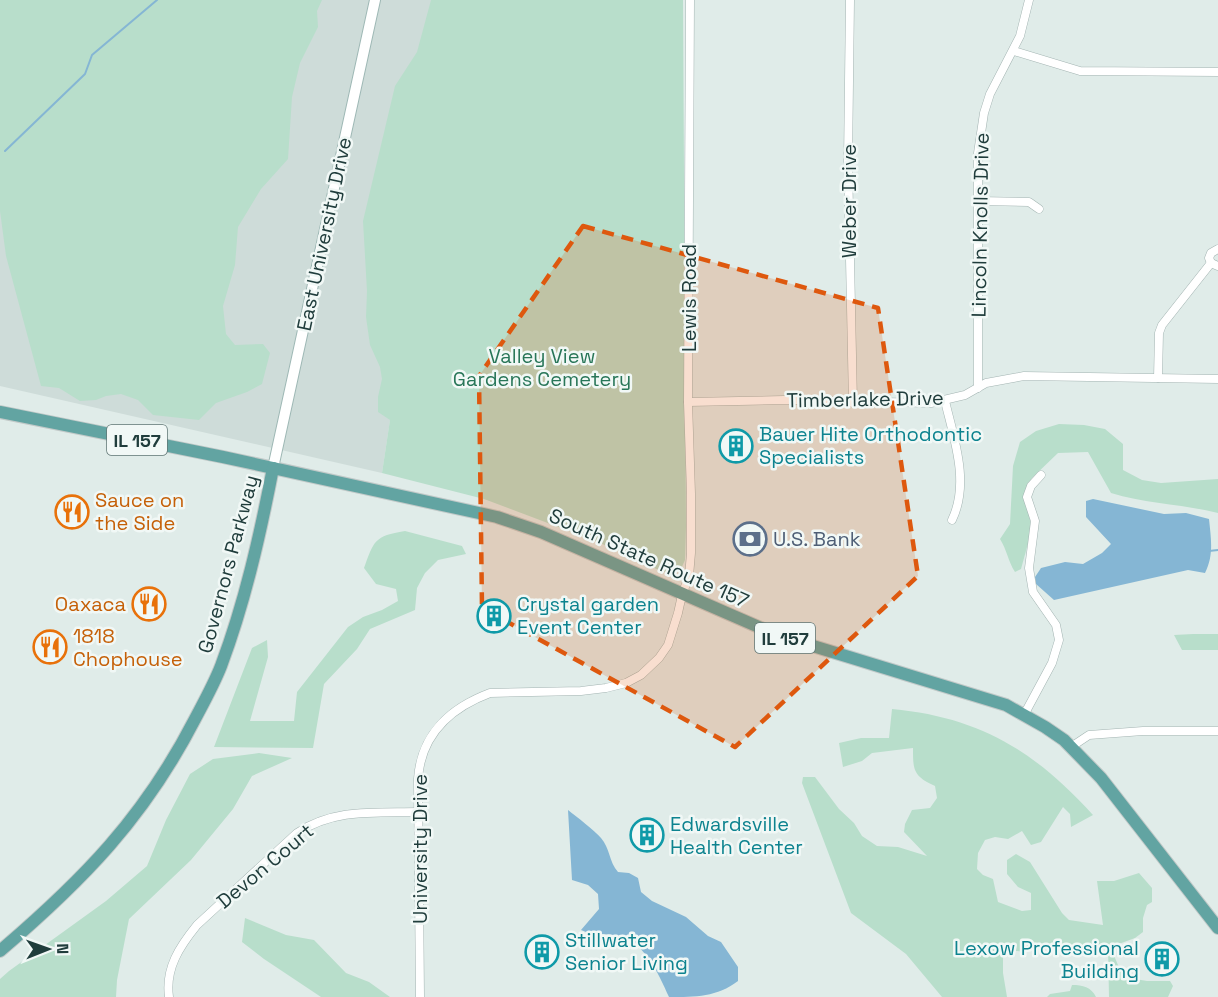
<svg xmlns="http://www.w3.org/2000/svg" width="1218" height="997" font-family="'Space Grotesk',sans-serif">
  <rect width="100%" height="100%" fill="#e0ece9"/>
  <path fill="#cedcd9" d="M0 0H503L423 204 382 473 0 386Z"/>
  <g fill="#b8decb">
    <path d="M0 0H322L317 11 318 27 300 63 292 97 288 159 261 189 238 227 235 265 223 306 226 334 235 345 263 344 270 353 262 384 247 392 216 403 199 420 153 415 138 400 121 394 106 396 96 400 80 401 59 388 41 386 6 256 0 211Z"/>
    <path d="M431 0H683L686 527 685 560 680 571 663 572 598 542 484 499 382 473 390 420 378 412V397L382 379 380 367 370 345 366 317 367 291 363 221 395 86 417 52Z"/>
    <path d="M1059 424 1084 425 1105 429 1123 444V470L1142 480 1161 483 1218 479V513C1183 504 1146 504 1111 493L1088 452 1058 453 1032 478 1027 486 1029 516 1032 529 1021 569 1015 572C1008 561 1007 550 1000 539L1010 524 1013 466 1020 442 1036 431Z"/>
    <path d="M405 531 462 546 466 554 438 560 425 573 417 588 415 610 370 629 357 649 324 684 313 748 214 747 252 648 267 640 268 657 250 721H294L297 692 348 627 363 617 382 610 398 601 396 589 376 584 364 568C374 541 374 536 405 531Z"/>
    <path d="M1193 634H1218V650H1182L1174 635Z"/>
    <path d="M892 709C979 717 1035 751 1093 815L1071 827 1070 814 1063 807 1041 842 1031 845 1022 831 1008 839 995 837 985 840 978 853 977 869 983 875 993 879 998 902 1022 911 1031 910V893L1018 887 1007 874V860L1016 854 1030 862 1062 913 1069 920 1103 925 1097 881H1114L1139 873 1152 888V902L1147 905 1143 918V932L1135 938 1116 945 1115 958 1123 977 1147 981H1170L1173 986 1168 997H1109L1108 947C1088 946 1066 944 1045 946 1031 947 1028 955 1013 950L1003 954V973L1007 997H942L906 954 851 913 802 783 803 777H815L839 809 854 823 862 836 877 846 898 847 927 856 904 832 905 824 912 810 930 808 937 798 935 786C913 776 913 770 913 748L872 753 862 761 843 767 839 743 861 738H889Z"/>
    <path d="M259 753 292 758 252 776 233 809 191 860 129 919 117 980 116 997H0V979L9 971 106 901 147 866 166 820 190 774 213 759Z"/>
    <path d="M245 918 286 935 314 940 346 973 369 982 390 997H321L264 959 242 942Z"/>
    <path d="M1072 985C1083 985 1091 987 1096 997H1047L1050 994 1070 991Z"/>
  </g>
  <g fill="#85b6d4">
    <path d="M1093 499 1164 514 1186 513 1209 519C1211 539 1214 555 1205 573L1188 570 1054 600 1036 584 1035 577 1041 568 1065 562 1083 564 1102 553 1111 544 1086 517V501Z"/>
    <path d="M568 810C577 817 594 830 601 838 610 848 609 862 618 872L629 873 638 878 641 892 652 901 686 917 708 936 721 942 738 967V981C717 997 696 997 669 997 658 973 644 939 614 935 601 933 593 936 581 930L599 909 598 894 588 885 572 880Z"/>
  </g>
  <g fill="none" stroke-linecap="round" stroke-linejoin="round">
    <g stroke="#85b6d4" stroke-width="2">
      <path d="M5 151 85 74 92 55 157 0"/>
      <path d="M1209 551 1218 550"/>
    </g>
    <g stroke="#a3b4b2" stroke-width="9">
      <g id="minor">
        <path d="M850 0 848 163 853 403"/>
        <path d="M1014 51 1080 71 1218 72"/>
        <path d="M978 201 1029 202 1039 209"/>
        <path d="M1218 249 1211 253 1209 258 1211 263 1218 266"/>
        <path d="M1158 378 1159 333 1162 325 1211 263"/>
        <path d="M978 388V153L984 113 990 94 1020 36 1029 0"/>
        <path d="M945 401C954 439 970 483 952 520"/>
        <path d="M688 402 784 400 931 403 965 395 986 383 1024 376 1218 379"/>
        <path d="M1024 715 1052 663 1059 640 1056 625 1033 592 1029 568 1035 521 1027 497 1031 486 1041 475"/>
        <path d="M1071 747 1089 735 1143 731H1218"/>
        <path d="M169 997C165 968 180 946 197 925L297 833C335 808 375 813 419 812"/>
        <path d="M420 997 418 779C421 735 450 708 490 693L581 691 606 688 626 683 641 675 659 658 668 645 678 613 682 595 689 576 691 553V494L688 402 690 0"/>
      </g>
    </g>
    <g stroke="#9eb8b5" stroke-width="12">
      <path id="secondary" d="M273 468 375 0"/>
    </g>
    <g stroke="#c1c9c8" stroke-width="14">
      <g id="primary">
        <path d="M0 412 223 457 497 517 541 532 777 635 1006 705 1045 727 1064 740 1101 778 1218 928"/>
        <path d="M0 951C83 880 144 818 195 719 204 702 214 684 221 666 245 602 260 535 273 468"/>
      </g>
    </g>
    <use href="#minor" stroke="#fff" stroke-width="8"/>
    <use href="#secondary" stroke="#fff" stroke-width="10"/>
    <use href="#primary" stroke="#62a4a2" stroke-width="12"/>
  </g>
  <path fill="#de580e" fill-opacity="0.2" stroke="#de580e" stroke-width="4.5" stroke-dasharray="12 8" stroke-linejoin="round" d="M583 226 878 308 918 576 735 747 482 608 479 376Z"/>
  <defs>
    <g id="building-ring" transform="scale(1.725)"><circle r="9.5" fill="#f1f8f6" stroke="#0f9aa8" stroke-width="1.5"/><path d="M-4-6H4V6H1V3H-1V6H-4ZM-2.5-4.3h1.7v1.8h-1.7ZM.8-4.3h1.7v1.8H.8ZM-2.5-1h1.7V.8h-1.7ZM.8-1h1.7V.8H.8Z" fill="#0f9aa8"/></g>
    <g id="restaurant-ring" transform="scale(1.725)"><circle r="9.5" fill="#f1f8f6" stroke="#e8710a" stroke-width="1.5"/><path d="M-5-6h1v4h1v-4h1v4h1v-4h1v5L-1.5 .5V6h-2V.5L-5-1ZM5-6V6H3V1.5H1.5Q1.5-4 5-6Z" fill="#e8710a"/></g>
    <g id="bank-ring" transform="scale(1.725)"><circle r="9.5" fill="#f1f8f6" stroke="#5c6f8a" stroke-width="1.5"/><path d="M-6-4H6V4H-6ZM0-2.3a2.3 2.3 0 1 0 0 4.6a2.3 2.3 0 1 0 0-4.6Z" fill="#5c6f8a"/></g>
  </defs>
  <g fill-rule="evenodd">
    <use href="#building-ring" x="736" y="446"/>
    <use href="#restaurant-ring" x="72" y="512"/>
    <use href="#bank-ring" x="750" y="539"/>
    <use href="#restaurant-ring" x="149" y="604"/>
    <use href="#building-ring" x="494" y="616"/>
    <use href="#restaurant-ring" x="50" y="647"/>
    <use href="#building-ring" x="647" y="835"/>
    <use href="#building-ring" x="542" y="952"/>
    <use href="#building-ring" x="1162" y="959"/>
  </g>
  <g text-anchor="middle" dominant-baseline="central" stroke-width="5" stroke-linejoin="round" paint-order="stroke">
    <g fill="#f1f8f6" stroke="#5f7574" stroke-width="1.5">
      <rect x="107" y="425" width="60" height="30" rx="4.5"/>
      <rect x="755" y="623" width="60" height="30" rx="4.5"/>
    </g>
    <g font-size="18" font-weight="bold" fill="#203d3c">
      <text x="137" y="440">IL 157</text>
      <text x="785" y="638">IL 157</text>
    </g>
    <g font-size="20" fill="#203d3c" stroke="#f1f8f6">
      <text transform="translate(849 201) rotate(-90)">Weber Drive</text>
      <text transform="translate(980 225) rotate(-89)">Lincoln Knolls Drive</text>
      <text transform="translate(324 234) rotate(-78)">East University Drive</text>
      <text transform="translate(689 298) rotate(-90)">Lewis Road</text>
      <text transform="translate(865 399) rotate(-1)">Timberlake Drive</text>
      <text transform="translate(649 558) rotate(24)">South State Route 157</text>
      <text transform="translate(228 564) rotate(-75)">Governors Parkway</text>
      <text transform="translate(420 849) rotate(-90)">University Drive</text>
      <text transform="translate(265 866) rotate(-40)">Devon Court</text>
    </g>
    <g font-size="20" fill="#287658" stroke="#f1f8f6">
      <text x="542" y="356">Valley View<tspan x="542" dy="23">Gardens Cemetery</tspan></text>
    </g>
    <g font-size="20" fill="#0d838f" stroke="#f1f8f6" text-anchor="start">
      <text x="759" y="434">Bauer Hite Orthodontic<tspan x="759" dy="23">Specialists</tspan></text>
      <text x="517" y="604">Crystal garden<tspan x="517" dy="23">Event Center</tspan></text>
      <text x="670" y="824">Edwardsville<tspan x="670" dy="23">Health Center</tspan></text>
      <text x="565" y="940">Stillwater<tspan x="565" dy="23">Senior Living</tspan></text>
      <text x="1139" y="948" text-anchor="end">Lexow Professional<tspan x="1139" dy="23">Building</tspan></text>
    </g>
    <g font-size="20" fill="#c56008" stroke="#f1f8f6" text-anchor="start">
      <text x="95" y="500">Sauce on<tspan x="95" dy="23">the Side</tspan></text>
      <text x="126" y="604" text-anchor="end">Oaxaca</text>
      <text x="73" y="636">1818<tspan x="73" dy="23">Chophouse</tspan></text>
    </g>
    <g font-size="20" fill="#4e5e75" stroke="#f1f8f6" text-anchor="start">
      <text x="773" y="539">U.S. Bank</text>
    </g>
  </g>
  <g transform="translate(48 949) rotate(89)" stroke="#f1f8f6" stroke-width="4.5" paint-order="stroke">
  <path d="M0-4.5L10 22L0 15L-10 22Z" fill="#203d3c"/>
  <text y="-9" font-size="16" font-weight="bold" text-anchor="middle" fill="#203d3c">N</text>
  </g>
</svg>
